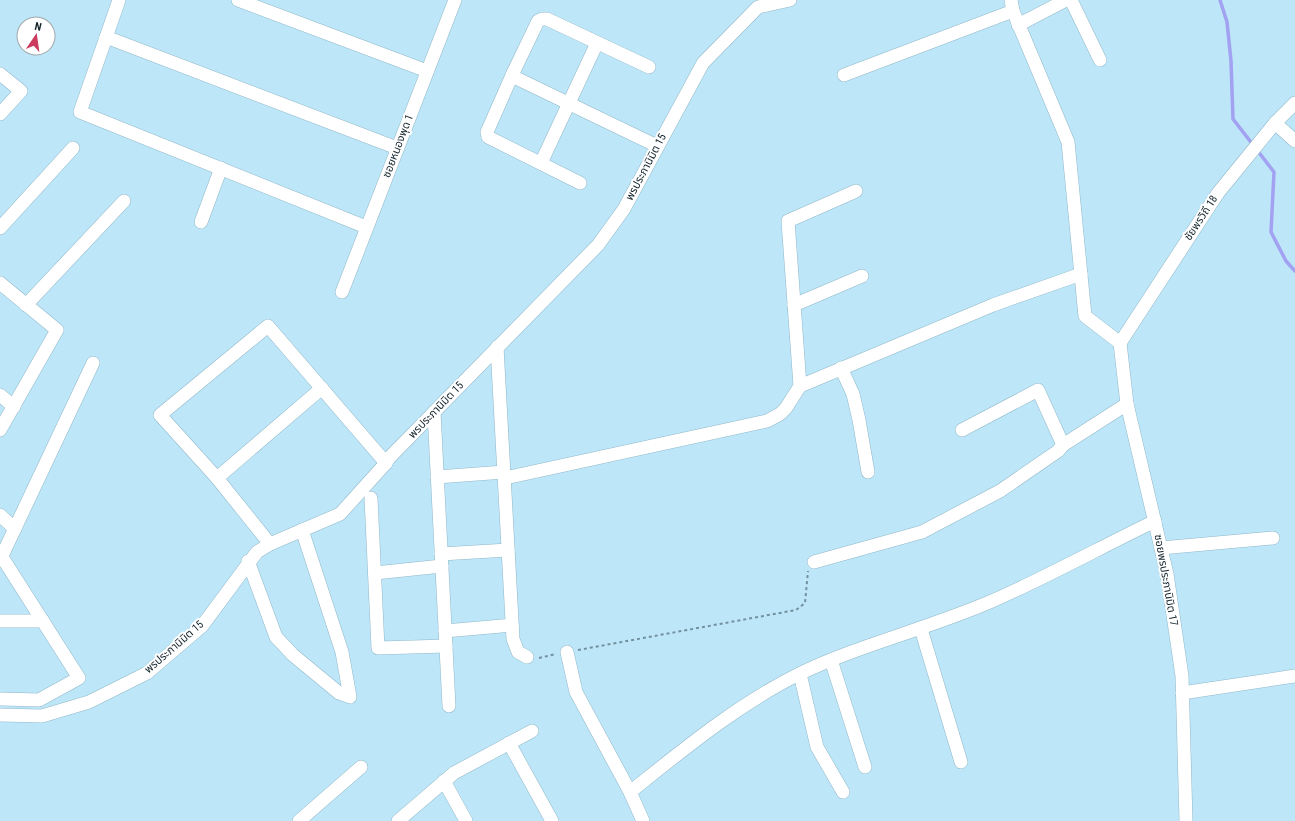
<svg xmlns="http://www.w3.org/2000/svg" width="1295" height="821" font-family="'Roboto Condensed','Noto Sans Thai',sans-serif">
  <rect width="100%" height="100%" fill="#bde6f8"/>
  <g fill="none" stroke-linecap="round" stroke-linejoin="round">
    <path stroke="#a2a1f2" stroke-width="3.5" d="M1220 0 1227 22 1231 61 1233 119 1274 172 1271 232 1286 261 1295 271"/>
    <g stroke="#90b8c9" stroke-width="14">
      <g id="minor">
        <path d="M119 0 80 112 366 227"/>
        <path d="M238 0 427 71"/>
        <path d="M1011 0 1013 11 1068 142 1085 316 1120 343"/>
        <path d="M1071 0 1100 60"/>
        <path d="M1018 25 1066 0"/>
        <path d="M106 37 397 148"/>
        <path d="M649 67 547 19H542L538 21 513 73 516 78 657 146"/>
        <path d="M513 73 487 132 488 137 580 183"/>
        <path d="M0 74 21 91 0 114"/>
        <path d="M844 75 1013 11"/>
        <path d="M1275 123 1295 141"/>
        <path d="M541 163 597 43"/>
        <path d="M201 222 221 168"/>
        <path d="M0 228 73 148"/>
        <path d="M0 283 57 330 0 430"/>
        <path d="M342 292 455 0"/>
        <path d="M26 305 124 201"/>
        <path d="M794 305 862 276"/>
        <path d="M1120 343 1127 404 1167 574 1182 676 1186 821"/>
        <path d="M1120 343 1218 193 1275 123 1295 103"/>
        <path d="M497 347 513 639 518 652 527 657"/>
        <path d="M841 368 853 394 859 420 868 472"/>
        <path d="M800 386 993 305 1081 274"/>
        <path d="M0 395 14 407"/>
        <path d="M434 412 449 706"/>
        <path d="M962 430 1038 390 1063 445"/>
        <path d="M437 477 504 472"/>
        <path d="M217 478 322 388"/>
        <path d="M505 478 767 421 780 414 786 408 800 386 788 221 856 191"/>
        <path d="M371 498 378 648 446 646"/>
        <path d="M0 515 15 529"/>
        <path d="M270 544 217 478 160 415 268 326 386 463"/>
        <path d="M1161 548 1273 538"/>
        <path d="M441 554 508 550"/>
        <path d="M0 560 93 363"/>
        <path d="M248 561 276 637 293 655 339 693 350 697 342 652 302 530"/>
        <path d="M814 562 922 532 1000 491 1058 451 1063 445 1127 404"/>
        <path d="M375 573 442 566"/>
        <path d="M0 621H43"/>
        <path d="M921 629 961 762"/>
        <path d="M445 631 512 625"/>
        <path d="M567 652 576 692 630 792 643 821"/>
        <path d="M831 660 865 767"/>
        <path d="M800 674 817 747 843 792"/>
        <path d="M1182 693 1295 676"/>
        <path d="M0 699 39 700 79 678 2 557"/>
        <path d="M0 715 42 716 89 702 147 673 202 626 257 552 270 544 340 514 386 463 389 458 598 245 624 209 703 63 758 7 790 0"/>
        <path d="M509 743 552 821"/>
        <path d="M444 781 466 821"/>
        <path d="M630 792C684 749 738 704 801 673 862 644 930 628 992 601 1047 577 1101 547 1155 521"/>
        <path d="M299 821 361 767"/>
        <path d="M398 821 454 773 532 731"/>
      </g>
    </g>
    <g stroke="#72909d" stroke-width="2" stroke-dasharray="3 3" stroke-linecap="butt">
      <path d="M578 650 796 610 805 603 808 571"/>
      <path d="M539 658 556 654"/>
    </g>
    <use href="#minor" stroke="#fff" stroke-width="13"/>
  </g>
  <g text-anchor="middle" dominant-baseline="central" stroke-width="4" stroke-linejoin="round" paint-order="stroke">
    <g font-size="11" fill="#15252c" stroke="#fff">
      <text transform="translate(398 146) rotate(-69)">ซอยหนองพุด 1</text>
      <text transform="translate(646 167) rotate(-62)">พรประภานิมิต 15</text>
      <text transform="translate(1201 218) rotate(-57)">ชัยพรวิถี 18</text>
      <text transform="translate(436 410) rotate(-46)">พรประภานิมิต 15</text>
      <text transform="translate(1166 580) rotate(80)">ซอยพรประภานิมิต 17</text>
      <text transform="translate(174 647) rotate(-41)">พรประภานิมิต 15</text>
    </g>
  </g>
  <g transform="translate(36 36) rotate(13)"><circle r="19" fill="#ffffff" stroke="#a1a8ab"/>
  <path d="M0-3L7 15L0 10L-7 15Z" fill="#cb3c5f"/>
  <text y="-6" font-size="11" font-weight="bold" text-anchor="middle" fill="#15252c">N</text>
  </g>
</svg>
